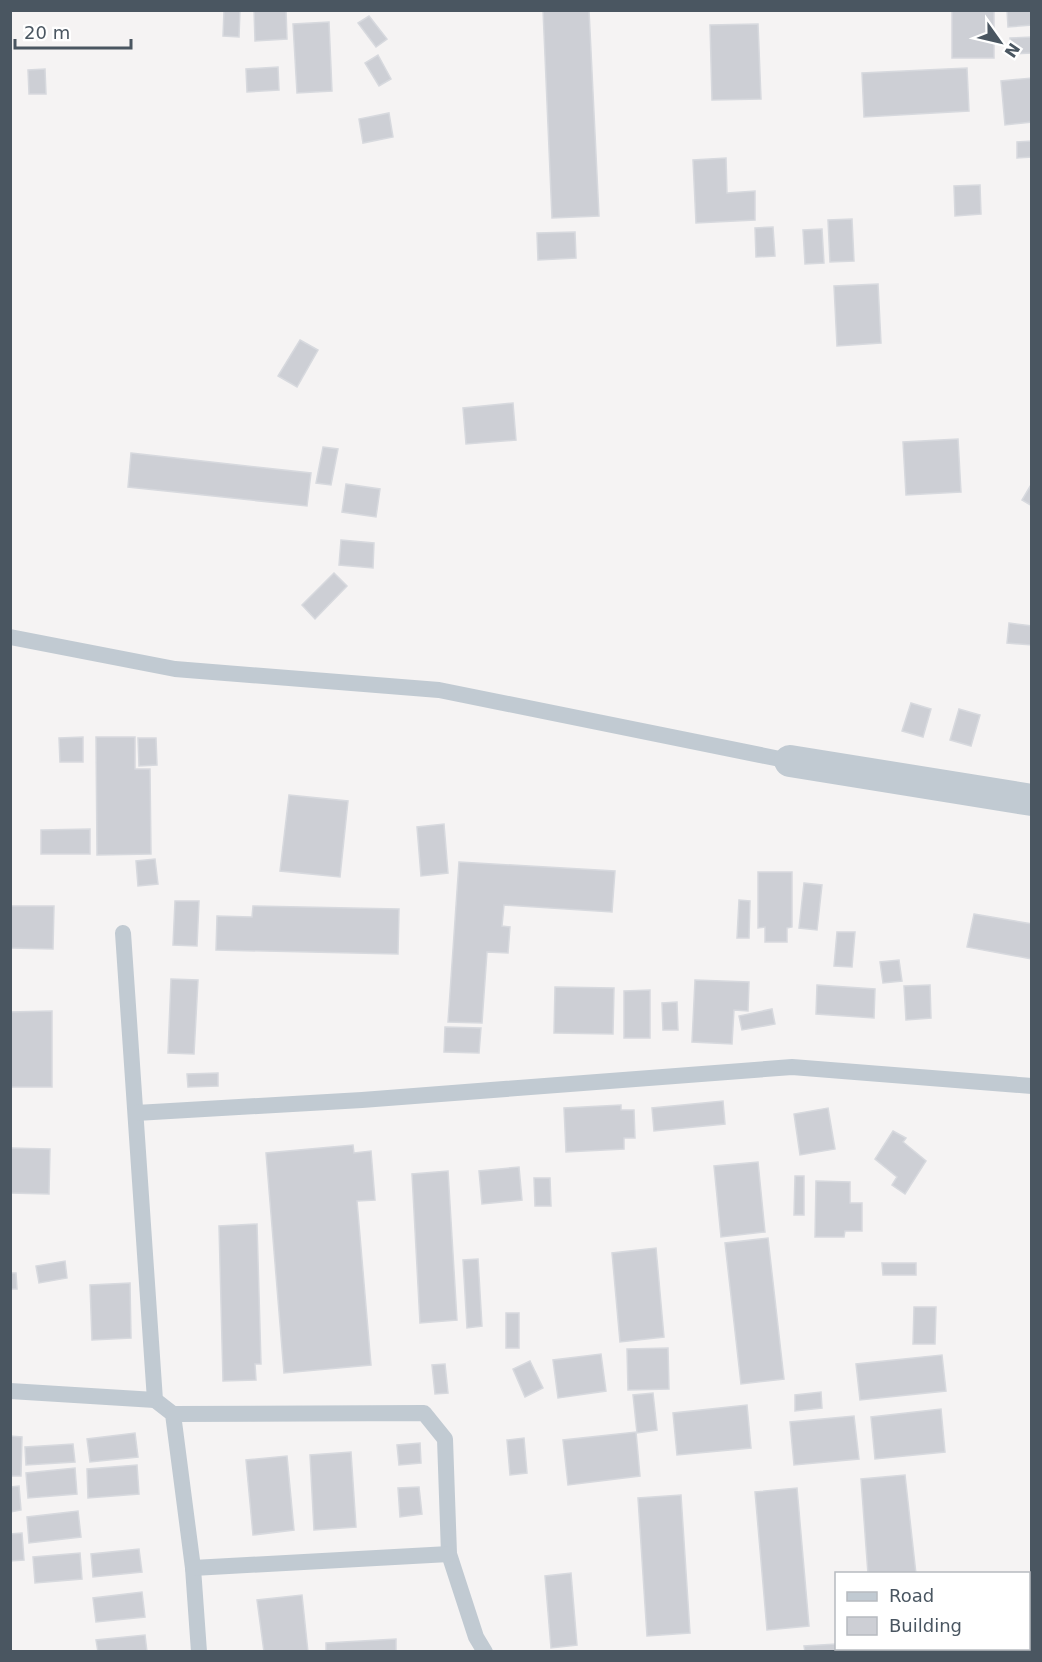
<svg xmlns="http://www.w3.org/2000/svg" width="1042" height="1662" font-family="'DejaVu Sans',sans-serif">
  <rect width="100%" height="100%" fill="#f5f3f3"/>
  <g fill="#cdcfd5" stroke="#d7d9de" stroke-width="1.5">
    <path d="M224 10H240L239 37 223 36Z"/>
    <path d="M254 10H286L287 39 255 41Z"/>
    <path d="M543 10H589L599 216 552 218Z"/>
    <rect x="952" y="10" width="42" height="48"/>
    <path d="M1007 10H1032V25L1008 27Z"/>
    <path d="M369 16 387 39 376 47 358 23Z"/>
    <path d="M329 22 332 91 297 93 293 24Z"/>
    <path d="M758 24 761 99 712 100 710 25Z"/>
    <path d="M1032 37V53L1011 54 1010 38Z"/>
    <path d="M378 55 391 79 379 86 365 63Z"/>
    <path d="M278 67 279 90 247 92 246 69Z"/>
    <path d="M967 68 969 111 864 117 862 73Z"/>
    <path d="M45 69 46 94H29L28 70Z"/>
    <path d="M1032 78V122L1005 125 1001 81Z"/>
    <path d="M389 113 393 137 363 143 359 119Z"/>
    <path d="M1032 141V157L1017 158V142Z"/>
    <path d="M726 158 727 193 755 191V220L696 223 693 160Z"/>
    <path d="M980 185 981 214 955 216 954 186Z"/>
    <path d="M852 219 854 261 830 262 828 220Z"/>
    <path d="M773 227 775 256 756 257 755 228Z"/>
    <path d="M822 229 824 263 805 264 803 230Z"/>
    <path d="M575 232 576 258 538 260 537 233Z"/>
    <path d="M878 284 881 343 837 346 834 286Z"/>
    <path d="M300 340 318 350 297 387 278 376Z"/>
    <path d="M513 403 516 440 466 444 463 408Z"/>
    <path d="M958 439 961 492 906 495 903 442Z"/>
    <path d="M323 447 338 449 331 485 316 483Z"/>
    <path d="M131 453 311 473 307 506 128 487Z"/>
    <path d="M1032 483V506L1022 500Z"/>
    <path d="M346 484 380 489 376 517 342 512Z"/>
    <path d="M341 540 374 543 373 568 339 565Z"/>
    <path d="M334 573 347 586 315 619 302 605Z"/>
    <path d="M1009 623 1032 626V645L1007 643Z"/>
    <path d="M911 703 931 709 923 737 902 731Z"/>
    <path d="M959 709 980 715 971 746 950 740Z"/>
    <path d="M83 737V762H60L59 738Z"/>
    <path d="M96 737H135V769H150L151 854 97 855Z"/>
    <path d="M138 738H156L157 765 139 766Z"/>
    <path d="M289 795 348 801 340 877 280 871Z"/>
    <path d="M444 824 448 873 421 876 417 827Z"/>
    <path d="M90 829V854H41V830Z"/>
    <path d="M155 859 158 884 138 886 136 861Z"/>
    <path d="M459 862 615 871 612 912 504 905 502 926 510 927 508 953 487 952 482 1023 448 1022Z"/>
    <path d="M758 872H792V927L787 928V942H765V927L758 928Z"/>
    <path d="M804 883 822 885 817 930 799 928Z"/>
    <path d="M739 900 750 901 749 938H737Z"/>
    <path d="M175 901H199L197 946 173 945Z"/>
    <path d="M10 906H54L53 949 10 948Z"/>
    <path d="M253 906 399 909 398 954 216 950 217 916 252 917Z"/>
    <path d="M974 914 1032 924V959L967 947Z"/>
    <path d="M837 932H855L852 967 834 966Z"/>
    <path d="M899 960 902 981 883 983 880 962Z"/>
    <path d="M171 979 198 980 194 1054 168 1053Z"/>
    <path d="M695 980 749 982 748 1011 734 1010 732 1044 692 1042Z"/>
    <path d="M817 985 875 989 874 1018 816 1014Z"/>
    <path d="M930 985 931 1018 906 1020 904 986Z"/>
    <path d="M555 987 614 988 613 1034 554 1033Z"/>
    <path d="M650 990V1038H624V991Z"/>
    <path d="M677 1002 678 1030H663L662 1003Z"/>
    <path d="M772 1009 775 1024 742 1030 739 1016Z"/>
    <path d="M52 1011V1087H10V1012Z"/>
    <path d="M445 1027 481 1028 479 1053 444 1052Z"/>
    <path d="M218 1073V1086L188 1087 187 1074Z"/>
    <path d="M723 1101 725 1124 654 1131 652 1108Z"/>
    <path d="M621 1105V1110H634L635 1138H624V1149L566 1152 564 1108Z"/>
    <path d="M828 1108 835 1149 800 1155 794 1114Z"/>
    <path d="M893 1131 906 1138 903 1142 926 1161 905 1194 892 1185 897 1177 875 1159Z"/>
    <path d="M353 1145 354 1153 371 1151 375 1200 357 1201 371 1365 284 1373 266 1153Z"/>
    <path d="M10 1148 50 1149 49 1194 10 1193Z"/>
    <path d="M758 1162 765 1232 721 1237 714 1166Z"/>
    <path d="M519 1167 522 1200 482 1204 479 1171Z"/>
    <path d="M448 1171 457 1320 420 1323 412 1174Z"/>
    <path d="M795 1176H804V1215H794Z"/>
    <path d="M534 1178H550L551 1206H535Z"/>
    <path d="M816 1181 850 1182V1203H862V1231H845L844 1237H815Z"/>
    <path d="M257 1224 261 1364H255L256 1380 223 1381 219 1226Z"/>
    <path d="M768 1238 784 1379 741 1384 725 1243Z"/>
    <path d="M656 1248 664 1337 620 1342 612 1253Z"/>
    <path d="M478 1259 482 1326 467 1328 463 1260Z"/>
    <path d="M65 1261 67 1278 39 1283 36 1266Z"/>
    <path d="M882 1263H916V1275H883Z"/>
    <path d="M10 1273H16L17 1289H10Z"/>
    <path d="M130 1283 131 1338 92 1340 90 1285Z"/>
    <path d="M914 1307H936L935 1344H913Z"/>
    <rect x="506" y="1313" width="13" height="35"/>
    <path d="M668 1348 669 1389 628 1390 627 1349Z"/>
    <path d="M601 1354 606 1391 558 1398 553 1360Z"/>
    <path d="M942 1355 946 1391 860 1400 856 1364Z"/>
    <path d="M530 1361 543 1388 525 1397 513 1369Z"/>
    <path d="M445 1364 448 1393 435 1394 432 1365Z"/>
    <path d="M821 1392 822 1408 795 1411V1395Z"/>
    <path d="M653 1393 657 1430 637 1433 633 1395Z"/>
    <path d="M747 1405 751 1448 677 1455 673 1413Z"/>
    <path d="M941 1409 945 1452 875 1459 871 1417Z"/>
    <path d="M854 1416 859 1459 794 1465 790 1422Z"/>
    <path d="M636 1432 640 1476 568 1485 563 1440Z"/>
    <path d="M135 1433 138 1457 90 1462 87 1439Z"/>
    <path d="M10 1436 22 1437 21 1476H10Z"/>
    <path d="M524 1438 527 1473 510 1475 507 1440Z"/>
    <path d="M420 1443 421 1463 399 1465 397 1445Z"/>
    <path d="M73 1444 75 1462 26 1465 25 1447Z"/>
    <path d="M351 1452 356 1527 314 1530 310 1455Z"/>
    <path d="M287 1456 294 1530 253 1535 246 1460Z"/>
    <path d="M137 1465 139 1494 88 1498 87 1469Z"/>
    <path d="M75 1468 77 1494 28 1498 26 1473Z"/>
    <path d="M905 1475 916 1574H868L861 1479Z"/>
    <path d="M19 1486 21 1510 10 1512V1487Z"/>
    <path d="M419 1487 422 1514 400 1517 398 1488Z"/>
    <path d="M797 1488 809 1626 767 1630 755 1492Z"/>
    <path d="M681 1495 690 1633 647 1636 638 1498Z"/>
    <path d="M78 1511 81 1537 29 1543 27 1517Z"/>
    <path d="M22 1533 24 1560 10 1561V1534Z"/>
    <path d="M139 1549 142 1572 93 1577 91 1554Z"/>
    <path d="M80 1553 82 1579 35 1583 33 1557Z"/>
    <path d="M571 1573 577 1645 551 1648 545 1576Z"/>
    <path d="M142 1592 145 1617 96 1622 93 1598Z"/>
    <path d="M302 1595 308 1652H264L257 1600Z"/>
    <path d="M145 1635 147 1652H98L96 1640Z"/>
    <path d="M396 1639V1652H326V1643Z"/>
    <path d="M836 1644V1648H877V1652H805L804 1646Z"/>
  </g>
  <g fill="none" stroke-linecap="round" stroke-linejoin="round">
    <g stroke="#c1cad2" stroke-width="16">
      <path d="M10 637 175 669 439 690 790 761"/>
      <path d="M123 933 155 1400 173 1414 193 1568 199 1652"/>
      <path d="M136 1113 362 1100 792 1067 1032 1086"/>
      <path d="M10 1391 155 1400"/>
      <path d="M173 1414 424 1413 445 1439 449 1554 476 1637 485 1652"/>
      <path d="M193 1568 449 1554"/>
    </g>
    <path stroke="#c1cad2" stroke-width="32" d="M790 761 1032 800"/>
  </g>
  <rect width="1042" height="1662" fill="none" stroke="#4a5661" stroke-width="24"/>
  <rect x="835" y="1572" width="195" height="78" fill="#ffffff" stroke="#b7bbc0" stroke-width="1.5"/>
  <rect x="847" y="1592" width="30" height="9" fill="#c1cad2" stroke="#b7bbc0" stroke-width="1.5"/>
  <text x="889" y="1602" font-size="18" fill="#4a5661">Road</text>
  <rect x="847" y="1617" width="30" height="18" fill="#cdcfd5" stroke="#b7bbc0" stroke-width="1.5"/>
  <text x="889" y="1632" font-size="18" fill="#4a5661">Building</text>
  <g transform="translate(1000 42) rotate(124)" stroke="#ffffff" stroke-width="4.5" paint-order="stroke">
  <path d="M0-4.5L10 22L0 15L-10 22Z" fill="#4a5661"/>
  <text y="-9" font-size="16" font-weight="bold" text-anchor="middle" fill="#4a5661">N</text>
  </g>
  <path d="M15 39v9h116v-9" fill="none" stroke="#4a5661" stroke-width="3"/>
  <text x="24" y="39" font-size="18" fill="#4a5661" stroke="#ffffff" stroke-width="4.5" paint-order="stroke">20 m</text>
</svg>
